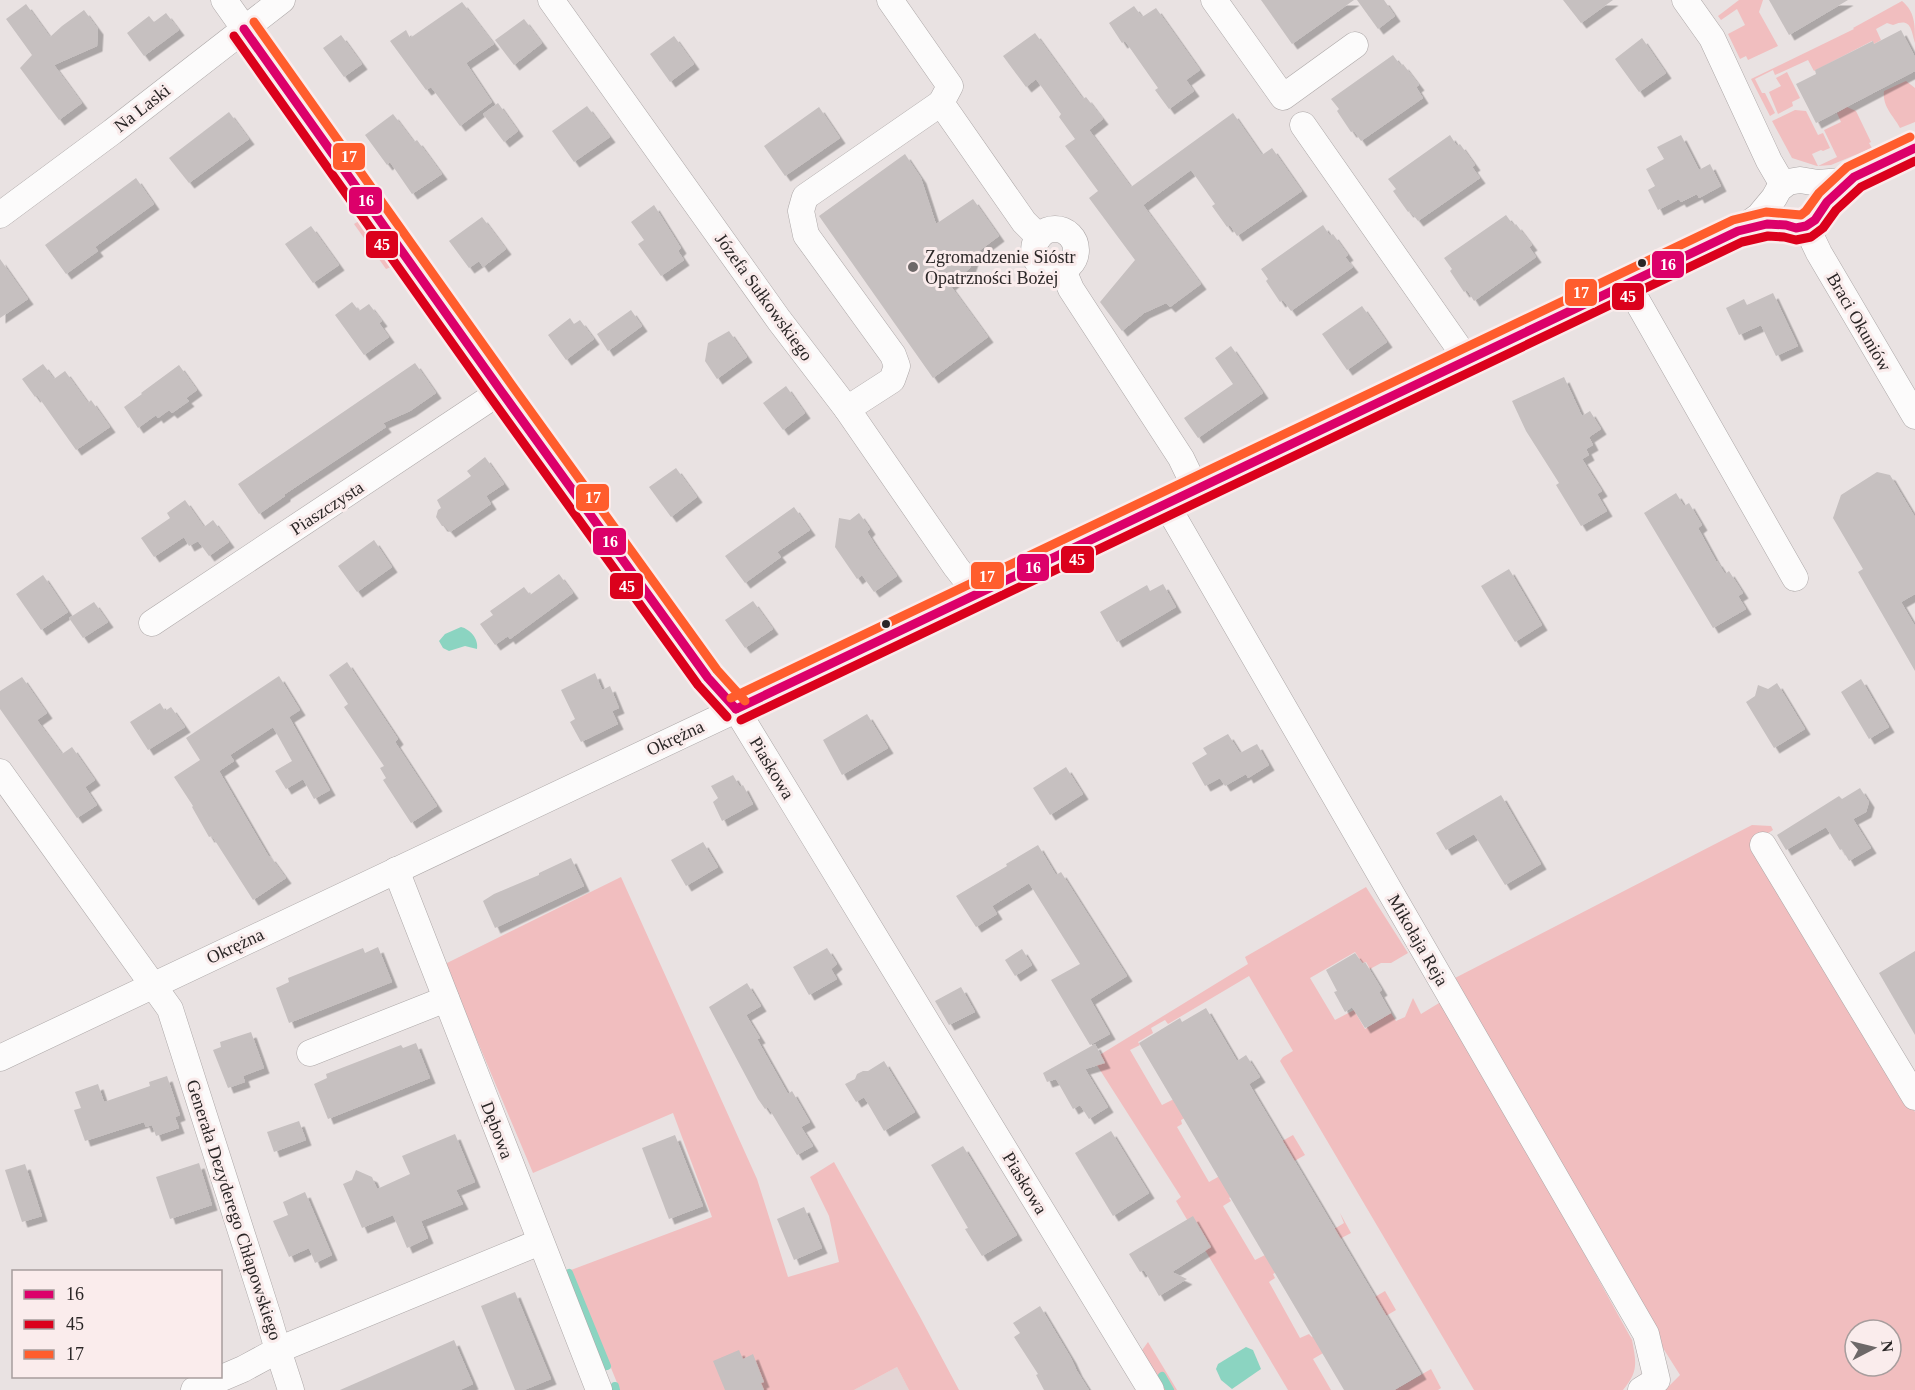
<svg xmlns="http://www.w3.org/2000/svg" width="1915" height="1390" font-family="Georgia,serif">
  <defs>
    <filter id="shadow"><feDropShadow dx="5.5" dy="5.5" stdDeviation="0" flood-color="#0004"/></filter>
  </defs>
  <rect width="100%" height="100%" fill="#e9e2e2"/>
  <path fill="#e3d4d4" d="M897 1367 909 1390H854Z"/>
  <g fill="#f1bebf" fill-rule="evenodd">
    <path d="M1739 0H1763L1759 12 1778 46 1748 60 1746 56 1740 59 1728 34 1745 25 1737 9 1721 20 1718 16Z"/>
    <path d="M1902 1C1915 12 1915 24 1915 43 1911 29 1911 17 1893 25L1887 23 1876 29 1881 40 1874 44 1872 41 1814 71 1808 60 1775 75 1773 70 1755 79 1762 93H1765L1775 113 1770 116 1751 79 1854 29 1853 28Z"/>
    <path d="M1787 72 1800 98 1792 102 1793 106 1778 114 1769 92 1781 86 1776 78Z"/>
    <path d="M1906 81 1915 88V122L1900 128C1894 116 1882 107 1884 91Z"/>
    <path d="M1847 107 1856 111 1871 142 1869 143 1872 148 1831 165 1817 166 1792 158 1772 121 1795 110 1806 111 1818 135 1823 133 1830 148 1823 151 1821 150 1812 154 1818 166 1837 157 1824 130 1841 122 1837 113Z"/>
    <path d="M364 218 393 260 391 267 386 269 354 224Z"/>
    <path d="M1752 825 1771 826 1773 830 1754 842 1915 1112V1390H1665L1680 1375 1656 1337 1653 1323 1455 978ZM1855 1330H1891V1366H1855Z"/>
    <path d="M621 877 757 1179 788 1277 839 1262 829 1216 810 1177 834 1162 919 1315 959 1390H909L897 1367 854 1390H620L571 1270 712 1217 673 1113 533 1173 445 964Z"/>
    <path d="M1366 887 1408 953 1391 963H1381L1370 969 1366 962 1362 963 1355 952 1310 978 1335 1020 1354 1010 1365 1029 1391 1013 1396 1021 1405 1017 1413 998 1421 1014 1444 1000 1632 1340C1636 1362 1639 1371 1623 1390H1474L1280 1061 1283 1057 1293 1051 1249 976 1168 1024 1165 1020 1151 1028 1153 1033 1138 1042 1140 1045 1130 1050 1162 1105 1188 1092 1198 1111 1181 1120 1182 1124 1177 1127 1209 1182 1293 1135 1305 1155 1229 1198 1231 1201 1223 1206 1255 1260 1279 1248 1311 1243 1344 1223 1340 1213 1351 1233 1273 1274 1275 1278 1269 1282 1300 1338 1309 1334 1312 1337 1327 1328 1341 1317 1385 1291 1396 1310 1313 1359 1331 1390H1288L1176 1201 1181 1197 1093 1059 1248 964 1245 957Z"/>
    <path d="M1148 1342 1177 1390H1163L1140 1353Z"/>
    <path d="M1431 1369 1441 1388 1438 1390H1395Z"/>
  </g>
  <g fill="#8bd4c1">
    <path d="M461 627C470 629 479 639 477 649L465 646 449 651 443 648 439 641 445 634Z"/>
    <path d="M1246 1347 1253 1350 1261 1369 1232 1389 1221 1380 1216 1369 1218 1364Z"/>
  </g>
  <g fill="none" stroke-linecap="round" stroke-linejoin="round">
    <g stroke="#8bd4c1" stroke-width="8">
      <path d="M569 1273 607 1366"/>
      <path d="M1162 1376 1170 1390"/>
      <path d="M615 1386 616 1390"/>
    </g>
  </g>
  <g fill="#c6c0c0" filter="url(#shadow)">
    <path d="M1261 0H1354L1292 44Z"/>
    <path d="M1357 0H1384L1395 16 1378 29Z"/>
    <path d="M1563 0H1613L1581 23Z"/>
    <path d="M1769 0H1848L1789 35Z"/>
    <path d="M462 2 494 44 466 63 492 102 460 126 431 87 426 90 390 41 406 30 410 38Z"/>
    <path d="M26 4 50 37 62 26 84 10 98 29 97 46 54 65 82 103 59 120 20 68 32 55 6 19Z"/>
    <path d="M1134 6 1142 17 1156 8 1200 70 1186 80 1194 91 1169 109 1155 90 1158 88 1125 41 1122 43 1109 23Z"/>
    <path d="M166 13 179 30 144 56 127 33 149 16 154 22Z"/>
    <path d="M524 19 542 43 514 65 495 40Z"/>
    <path d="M1901 30 1915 57V71L1816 123 1796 84 1816 74 1815 70 1873 41 1874 44Z"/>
    <path d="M1035 33 1083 99 1086 97 1103 119 1089 130 1131 187 1233 113 1262 155 1272 148 1302 191 1237 236 1230 225 1227 227 1212 206 1215 204 1191 170 1143 205 1201 284 1170 307 1166 303 1144 313 1122 331 1100 302 1135 260 1089 198 1098 191 1065 146 1075 139 1059 117 1061 114 1036 79 1026 87 1003 56Z"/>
    <path d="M341 35 362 64 344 77 323 48Z"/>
    <path d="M674 36 694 64 670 82 650 54Z"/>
    <path d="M1642 38 1666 73 1639 92 1615 59Z"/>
    <path d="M1393 55 1401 66 1403 64 1419 85 1416 87 1423 98 1361 141 1354 131 1351 132 1337 111 1339 109 1331 99Z"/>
    <path d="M498 103 518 131 504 142 483 114Z"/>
    <path d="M587 106 610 137 574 162 552 131Z"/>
    <path d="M819 107 840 138 785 176 764 146Z"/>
    <path d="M229 112 249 139 189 183 169 158Z"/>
    <path d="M393 114 414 142 417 140 442 174 412 194 390 162 387 165 365 135Z"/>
    <path d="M1450 135 1457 146 1460 144 1475 165 1472 167 1480 178 1418 221 1410 211 1408 212 1393 191 1396 189 1388 179Z"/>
    <path d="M1681 135 1699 170 1710 164 1721 186 1699 198 1697 194 1681 202 1679 199 1658 210 1648 190 1655 186 1646 169 1664 159 1657 147Z"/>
    <path d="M905 154 921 178 936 224 973 199 999 236 975 254 970 268 950 285 988 337 933 378 819 216Z"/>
    <path d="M136 178 154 204 95 247 98 251 66 274 45 245Z"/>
    <path d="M654 205 681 248 678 251 684 260 661 276 638 244 644 240 631 222Z"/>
    <path d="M1506 215 1514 226 1516 224 1532 245 1529 247 1536 257 1474 301 1467 290 1464 292 1450 271 1452 269 1444 258Z"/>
    <path d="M482 217 506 249 483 267 479 261 469 268 449 241Z"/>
    <path d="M1323 225 1330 236 1333 234 1348 255 1345 257 1353 267 1291 311 1283 300 1280 302 1266 281 1268 279 1261 269Z"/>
    <path d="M311 226 339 265 313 283 285 244Z"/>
    <path d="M0 259 28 299 0 318Z"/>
    <path d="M1773 293 1798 346 1776 356 1761 325 1739 335 1726 308 1744 299 1747 305Z"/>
    <path d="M352 302 359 311 369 304 382 321 379 323 389 337 364 355 335 315Z"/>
    <path d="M1362 306 1387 342 1347 370 1322 334Z"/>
    <path d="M631 310 642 326 608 351 597 334Z"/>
    <path d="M570 318 574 324 580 320 594 339 566 360 548 335Z"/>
    <path d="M729 331 747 357 717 379 705 361 708 343Z"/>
    <path d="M1231 346 1263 393 1198 438 1184 418 1233 384 1215 358Z"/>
    <path d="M415 363 436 393 410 411 383 423 386 427 285 494V496L259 514 238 484Z"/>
    <path d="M43 364 54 379 65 371 88 403 91 400 110 427 76 450 37 395 35 397 22 379Z"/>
    <path d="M179 365 197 390 186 398 189 401 172 413 169 410 158 418 156 415 138 428 124 407 142 394 141 393Z"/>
    <path d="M1564 377 1582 416 1590 411 1601 429 1589 437 1593 445 1586 449 1589 455 1582 459 1602 491 1597 494 1607 511 1581 526 1556 485 1559 483 1526 431 1512 401Z"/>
    <path d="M786 386 805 413 783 430 763 403Z"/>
    <path d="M485 457 504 484 486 496 491 504 450 532 445 526H442L436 517 438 510 441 508 437 500 471 476 467 471Z"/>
    <path d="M676 468 697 497 671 517 649 487Z"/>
    <path d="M1877 472 1890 475 1915 517V594L1901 602 1915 626V671L1858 572 1863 569 1833 518 1841 495Z"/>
    <path d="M1676 493 1684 506 1689 503 1702 525 1698 528 1716 561H1717L1725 574 1729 571 1743 593 1738 596 1746 609 1713 628 1644 513Z"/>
    <path d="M185 500 204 527 213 520 229 542 209 556 198 541 189 546 184 537 154 557 141 538 170 518 167 513Z"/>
    <path d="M794 507 810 530 777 552 781 557 745 583 725 556Z"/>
    <path d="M859 513 870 529 867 532 876 546 897 576 874 592 862 575 857 579 835 547 839 518 850 520Z"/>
    <path d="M374 540 392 567 357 592 338 566Z"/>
    <path d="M1509 569 1542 625 1515 642 1481 586Z"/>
    <path d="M559 574 573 593 510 639 508 636 495 645 480 624 493 615 490 611 524 587 530 595Z"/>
    <path d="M43 575 68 612 41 630 16 594Z"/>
    <path d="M1163 584 1176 607 1117 642 1100 612 1147 585 1150 591Z"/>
    <path d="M753 601 773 629 745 648 725 620Z"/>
    <path d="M94 602 108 622 83 638 69 618Z"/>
    <path d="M347 662 398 739 395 742 437 806 411 823 383 780 386 778 380 768 384 766 344 707 348 704 329 675Z"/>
    <path d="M595 673 602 690 610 686 619 708 612 711 618 724 581 742 570 722 575 719 561 690Z"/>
    <path d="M279 676 300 710 289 717 330 790 314 799 303 779 286 789 275 771 292 761 273 727 230 755 234 761 219 771 269 857 270 856 286 878 253 900 212 836 209 837 192 807 193 806 174 777 200 760 186 738Z"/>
    <path d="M22 677 47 713 37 720 62 754 72 747 95 780 85 787 97 805 77 818 0 709V691Z"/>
    <path d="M1861 679 1889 727 1869 739 1841 692Z"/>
    <path d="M1777 683 1805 729 1774 748 1746 702 1755 696 1758 685 1768 689Z"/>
    <path d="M160 703 165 711 171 707 185 727 148 750 130 722Z"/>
    <path d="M867 714 888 748 842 775 823 740Z"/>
    <path d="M1228 734 1240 753 1257 744 1269 765 1248 778 1246 774 1225 786 1220 778 1205 786 1192 763 1207 754 1203 748Z"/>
    <path d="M1066 767 1083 794 1050 815 1033 788Z"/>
    <path d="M733 775 740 787 743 785 753 804 722 821 713 802 718 798 711 786Z"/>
    <path d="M1860 788 1869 802 1866 812 1853 819 1871 848 1849 861 1842 849 1840 850 1826 827 1786 850 1777 835 1839 796 1842 799Z"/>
    <path d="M1501 795 1541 864 1505 885 1474 834 1446 850 1436 833Z"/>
    <path d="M703 842 718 867 686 886 671 860Z"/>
    <path d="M1038 845 1056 875 1061 872 1127 976 1090 999 1110 1034 1090 1045 1051 980 1080 964 1029 883 992 906 997 914 976 927 956 896 1007 866 1006 864Z"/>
    <path d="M571 858 584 886 495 928 483 901 494 894 539 875V873Z"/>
    <path d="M378 947 392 982 289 1023 276 988 289 982 288 978 363 948 365 953Z"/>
    <path d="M827 948 837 964 831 969 837 979 809 995 793 967Z"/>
    <path d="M1022 949 1032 965 1015 976 1005 960Z"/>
    <path d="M1915 951V1035L1879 973Z"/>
    <path d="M1355 953 1363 964 1365 962 1376 980 1382 990 1379 992 1391 1013 1365 1028 1352 1007 1345 1012 1334 992 1337 991 1326 970Z"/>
    <path d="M747 983 761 1006 746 1015 760 1038 757 1039 788 1094 792 1091 810 1122 801 1127 813 1146 797 1155 768 1107 765 1109 758 1099 709 1007Z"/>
    <path d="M961 987 975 1012 949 1025 935 1001Z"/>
    <path d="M1206 1008 1237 1061 1246 1055 1260 1077 1249 1084 1421 1374 1394 1390H1344L1139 1043 1180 1018 1182 1022Z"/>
    <path d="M251 1032 264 1068 243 1076 245 1082 228 1088 213 1050 221 1047 220 1042Z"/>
    <path d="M416 1043 430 1078 328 1119 314 1084 327 1078 326 1074 401 1045 403 1048Z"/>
    <path d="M1095 1044 1105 1063 1085 1069 1108 1107 1089 1119 1080 1105 1073 1109 1056 1079 1047 1082 1043 1073Z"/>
    <path d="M884 1061 915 1112 884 1131 864 1097 856 1102 845 1084 855 1079 857 1074 863 1071H868Z"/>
    <path d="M167 1076 180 1115 175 1117 179 1128 156 1136 152 1125 146 1127 144 1122 85 1141 74 1110 81 1108 75 1092 98 1084 104 1102 150 1086 149 1082Z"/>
    <path d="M299 1121 306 1140 274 1152 267 1132Z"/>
    <path d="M1111 1131 1149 1193 1113 1216 1075 1153Z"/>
    <path d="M455 1134 475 1182 456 1190 463 1204 421 1221 428 1238 407 1248 393 1215 362 1228 343 1184 352 1180 356 1170 372 1177 377 1189 410 1174 402 1156Z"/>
    <path d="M675 1135 703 1206 669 1219 642 1148Z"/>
    <path d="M963 1146 1017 1235 982 1256 965 1229 968 1228 931 1165Z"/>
    <path d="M199 1163 212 1205 170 1219 156 1177Z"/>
    <path d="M25 1164 42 1216 22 1222 5 1170Z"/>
    <path d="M305 1192 332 1255 315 1263 309 1248 289 1257 273 1221 288 1215 283 1202Z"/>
    <path d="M804 1207 822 1248 794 1260 777 1219Z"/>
    <path d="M1193 1216 1211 1247 1172 1272 1187 1279 1159 1296 1144 1270 1140 1272 1129 1254Z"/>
    <path d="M515 1292 551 1379 524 1390H515L481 1306Z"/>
    <path d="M1040 1306 1071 1358 1077 1371 1089 1390H1044L1036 1375 1038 1374 1014 1337 1020 1333 1013 1323Z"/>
    <path d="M454 1340 473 1384 460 1390H340Z"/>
    <path d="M739 1350 743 1359 753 1354 764 1382 761 1383 764 1390H725L713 1361Z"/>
  </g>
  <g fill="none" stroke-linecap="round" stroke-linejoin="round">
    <g stroke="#aca7a7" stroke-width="27">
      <g id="minor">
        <path d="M224 0 501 391 708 678 736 709 1151 1390"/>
        <path d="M551 0 779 320 847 409 956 567 977 594"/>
        <path d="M890 0 950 86 941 103 1024 222 1039 237"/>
        <path d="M1214 0 1283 97 1355 45"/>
        <path d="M1685 0 1712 38 1769 161 1783 185"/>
        <path d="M1303 125 1468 361"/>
        <path d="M0 215 112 132 282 0"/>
        <path d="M1806 226 1819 253 1915 416"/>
        <circle cx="1055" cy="250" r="21"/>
        <path d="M1742 230 1767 224 1786 225 1796 228 1806 226 1815 220 1827 202 1853 177"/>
        <path d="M1063 270 1071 289 1181 458 1196 489"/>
        <path d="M1628 285 1795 578"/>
        <path d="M847 409 892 380 897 366 893 355 806 235 801 211 805 197 941 103"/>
        <path d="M1166 504 1646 1334 1657 1380 1641 1390"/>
        <path d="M152 623 501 391"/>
        <path d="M0 772 170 1009 268 1316 278 1350 243 1369 194 1390"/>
        <path d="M1763 845 1915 1097"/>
        <path d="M396 870 599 1390"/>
        <path d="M310 1053 446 999"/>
        <path d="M0 1058 763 697 1196 489 1647 276 1738 231 1759 216 1774 198 1779 189 1788 182 1800 180 1818 183 1842 181 1854 177 1915 148"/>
        <path d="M291 1390 278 1350 540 1242"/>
      </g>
    </g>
    <use href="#minor" stroke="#fcfbfb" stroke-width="26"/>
    <g stroke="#faecec" stroke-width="14">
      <g id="bus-1">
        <path d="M244 29 501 391 708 678 736 709"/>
        <path d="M736 709 1738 231 1767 224 1786 225 1796 228 1806 226 1815 220 1827 202 1854 177 1915 148"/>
      </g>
    </g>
    <g stroke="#faecec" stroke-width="14">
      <g id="bus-2">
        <path d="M234 36 491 398 698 685 727 717"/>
        <path d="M741 720 1742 242 1768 236 1784 237 1796 240 1811 237 1823 228 1836 210 1861 187 1915 161"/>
      </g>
    </g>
    <g stroke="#faecec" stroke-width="14">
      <g id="bus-3">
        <path d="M254 22 511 384 717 670 745 701"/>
        <path d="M731 698 1733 220 1766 212 1801 215 1806 211 1819 193 1847 167 1910 137"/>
      </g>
    </g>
    <use href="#bus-1" stroke="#dc006a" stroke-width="9"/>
    <use href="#bus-2" stroke="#db011c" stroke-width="9"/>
    <use href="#bus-3" stroke="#ff5d2d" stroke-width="9"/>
  </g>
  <g fill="#2a2626" stroke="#faecec" stroke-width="2">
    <circle cx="1642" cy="263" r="5"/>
    <circle cx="886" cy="624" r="5"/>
  </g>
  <circle fill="#6d6868" stroke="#faecec" stroke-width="2" cx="913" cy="267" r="6"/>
  <g text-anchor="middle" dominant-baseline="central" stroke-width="6" stroke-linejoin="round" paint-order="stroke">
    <g font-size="18" fill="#2a2626" stroke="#faecec">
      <text transform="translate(142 108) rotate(-38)">Na Laski</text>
      <text transform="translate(764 297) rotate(54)">Józefa Sułkowskiego</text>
      <text transform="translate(1859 322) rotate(60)">Braci Okuniów</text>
      <text transform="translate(327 508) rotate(-33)">Piaszczysta</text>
      <text transform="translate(675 738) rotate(-25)">Okrężna</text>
      <text transform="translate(772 768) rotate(59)">Piaskowa</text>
      <text transform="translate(1418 940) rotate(60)">Mikołaja Reja</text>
      <text transform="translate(235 946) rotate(-25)">Okrężna</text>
      <text transform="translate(497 1130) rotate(69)">Dębowa</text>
      <text transform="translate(1025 1183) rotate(59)">Piaskowa</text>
      <text transform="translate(234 1210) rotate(72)">Generała Dezyderego Chłapowskiego</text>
    </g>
    <g font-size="18" fill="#2a2626" stroke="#faecec" text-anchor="start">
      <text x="925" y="257">Zgromadzenie Sióstr<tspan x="925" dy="21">Opatrzności Bożej</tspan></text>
    </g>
  </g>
  <g stroke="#faecec" stroke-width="2">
    <rect x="332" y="142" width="34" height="29" rx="6" fill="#ff5d2d"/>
    <rect x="348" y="186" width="35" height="29" rx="6" fill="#dc006a"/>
    <rect x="365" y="230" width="34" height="29" rx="6" fill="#db011c"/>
    <rect x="1651" y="250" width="34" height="29" rx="6" fill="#dc006a"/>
    <rect x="1564" y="278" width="34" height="29" rx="6" fill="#ff5d2d"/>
    <rect x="1611" y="282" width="34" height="29" rx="6" fill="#db011c"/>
    <rect x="575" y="483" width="35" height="29" rx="6" fill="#ff5d2d"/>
    <rect x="592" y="527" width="35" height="29" rx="6" fill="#dc006a"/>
    <rect x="1060" y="545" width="35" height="29" rx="6" fill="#db011c"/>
    <rect x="1016" y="553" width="34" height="29" rx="6" fill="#dc006a"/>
    <rect x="970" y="561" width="35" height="29" rx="6" fill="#ff5d2d"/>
    <rect x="609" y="572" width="35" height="28" rx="6" fill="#db011c"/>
  </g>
  <g font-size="16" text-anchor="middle" font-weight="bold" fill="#fff">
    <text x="349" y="162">17</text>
    <text x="366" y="206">16</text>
    <text x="382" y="250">45</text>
    <text x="1668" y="270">16</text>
    <text x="1581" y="298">17</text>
    <text x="1628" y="302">45</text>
    <text x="593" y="503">17</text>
    <text x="610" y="547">16</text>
    <text x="1077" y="565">45</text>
    <text x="1033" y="573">16</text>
    <text x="987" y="582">17</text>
    <text x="627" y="592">45</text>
  </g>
  <rect x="12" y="1270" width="210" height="108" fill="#faecec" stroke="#a79d9d" stroke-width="1.5"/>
  <rect x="24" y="1290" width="30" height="9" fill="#dc006a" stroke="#a79d9d" stroke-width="1.5"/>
  <text x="66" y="1300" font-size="18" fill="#2a2626">16</text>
  <rect x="24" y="1320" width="30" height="9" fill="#db011c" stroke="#a79d9d" stroke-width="1.5"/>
  <text x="66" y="1330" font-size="18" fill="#2a2626">45</text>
  <rect x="24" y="1350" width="30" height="9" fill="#ff5d2d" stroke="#a79d9d" stroke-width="1.5"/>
  <text x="66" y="1360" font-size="18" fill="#2a2626">17</text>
  <g transform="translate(1873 1348) rotate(83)"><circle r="28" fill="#faecec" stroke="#a79d9d" stroke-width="1.5"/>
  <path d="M0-4.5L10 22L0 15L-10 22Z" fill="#6d6868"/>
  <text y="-9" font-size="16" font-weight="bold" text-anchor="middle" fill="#2a2626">N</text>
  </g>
</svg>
